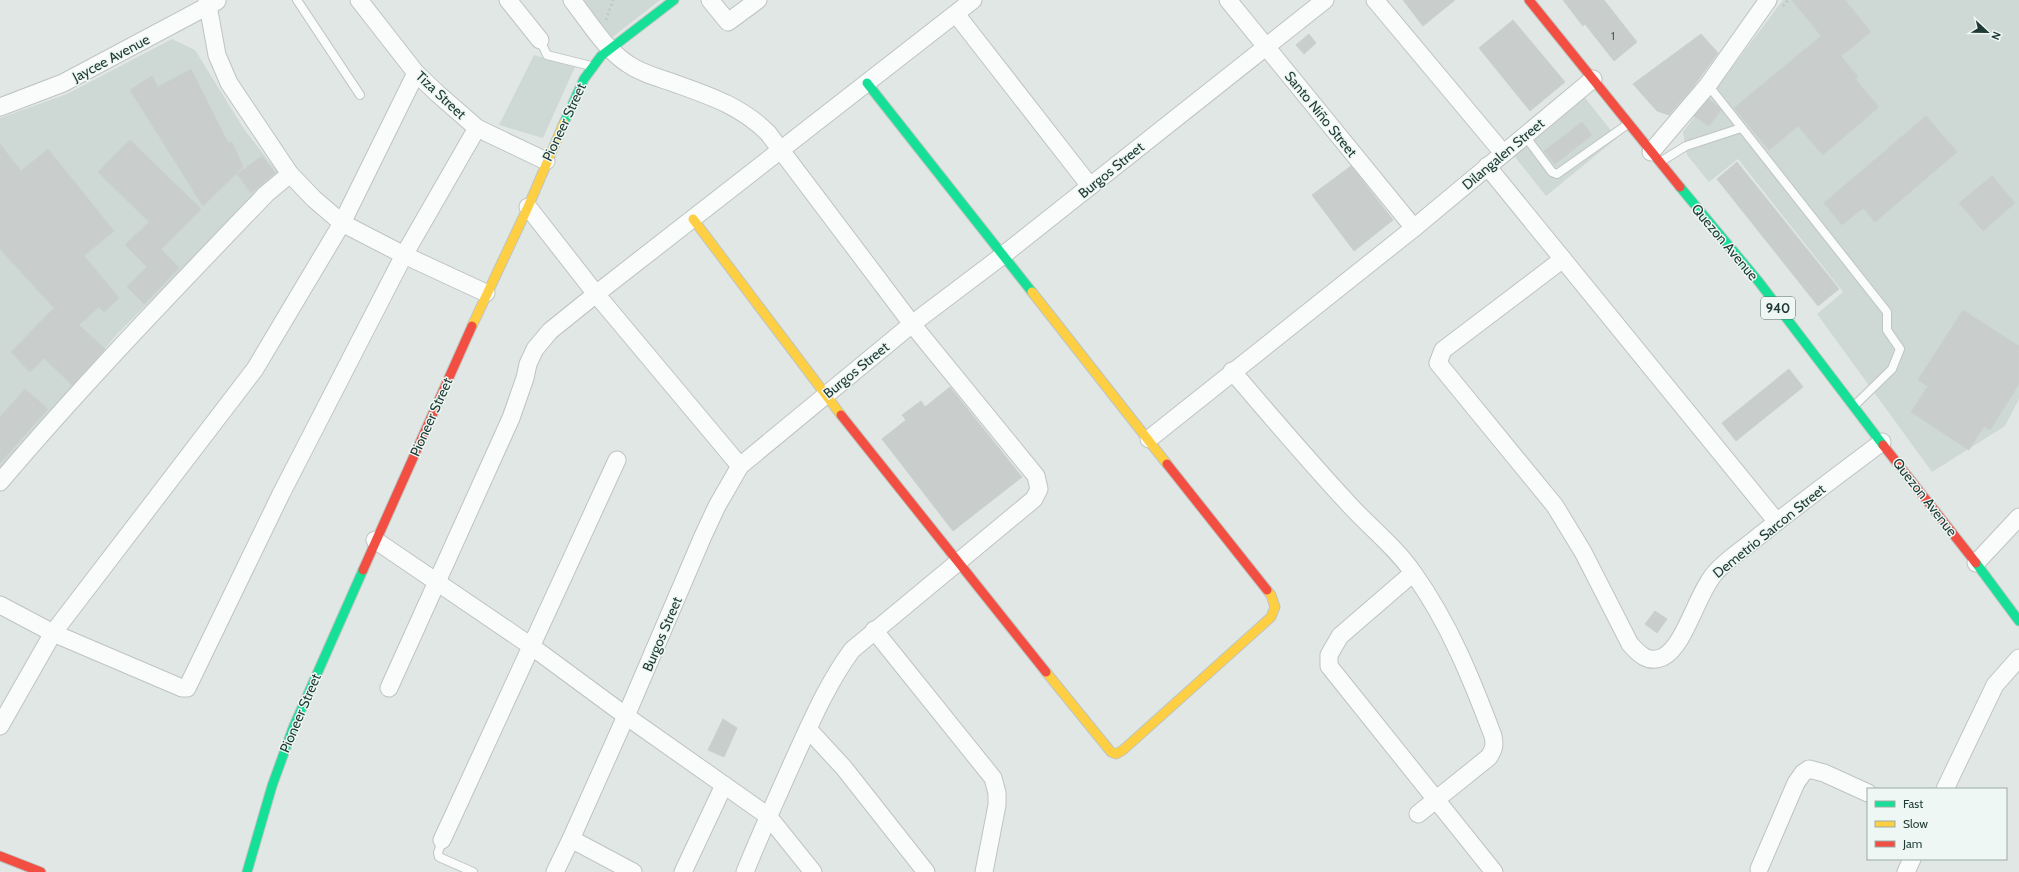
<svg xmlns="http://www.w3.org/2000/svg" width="2019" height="872" font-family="Cabin,sans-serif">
  <rect width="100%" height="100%" fill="#e1e7e5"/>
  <g fill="#ced9d5">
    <path d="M581 0H660L610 39Z"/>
    <path d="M1783 0H2019V399L2005 426 1932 472 1817 314 1843 292 1738 159 1709 182 1687 155 1683 132Z"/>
    <path d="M172 39 195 50 244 129 279 174 118 333 0 477V118L67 94Z"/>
    <path d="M534 55 575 67 543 138 499 125Z"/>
    <path d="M1582 94 1617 138 1546 196 1511 152Z"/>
  </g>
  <g fill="#c9cecc" stroke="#cad0ce">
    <path d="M1403 0H1455L1423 26Z"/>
    <path d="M1563 0H1604L1637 42 1614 61 1585 24 1583 26Z"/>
    <path d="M1792 0H1845L1871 32 1841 56 1858 77 1855 79 1879 107 1823 155 1798 126 1769 150 1734 108 1821 36Z"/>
    <path d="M1513 20 1565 82 1530 111 1479 48Z"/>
    <path d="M1309 34 1316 43 1304 54 1296 45Z"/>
    <path d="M1701 34 1718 53 1693 87 1669 115 1657 111 1633 84Z"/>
    <path d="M191 69 228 143 232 142 243 167 203 206 130 90 152 76 158 87Z"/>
    <path d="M1709 99 1721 110 1709 126 1694 116Z"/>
    <path d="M1926 116 1957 152 1875 222 1863 208 1842 225 1824 203Z"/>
    <path d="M1582 122 1592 135 1555 164 1544 151Z"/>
    <path d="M130 140 201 209 161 249 179 268 144 304 127 287 147 267 125 245 149 222 98 172Z"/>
    <path d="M0 144 21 171 48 149 114 231 84 256 119 298 104 312 99 307 79 325 105 349 72 385 44 358 30 372 11 352 54 308 0 249Z"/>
    <path d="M262 156 275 173 251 193 237 174Z"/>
    <path d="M1737 162 1839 289 1818 306 1717 179Z"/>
    <path d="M1351 166 1393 220 1354 251 1312 195Z"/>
    <path d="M1992 176 2015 203 1983 231 1959 203Z"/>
    <path d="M1963 310 2019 346V384L1990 430 1984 426 1969 450 1911 412 1928 386 1918 380Z"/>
    <path d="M1789 369 1803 387 1736 441 1722 423Z"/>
    <path d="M950 387 1022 477 953 531 882 439 906 420 902 415 921 401 925 407Z"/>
    <path d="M25 389 48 409 0 463V417Z"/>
    <path d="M1655 611 1667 619 1657 633 1645 624Z"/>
    <path d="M723 719 737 728 724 757 708 750Z"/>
  </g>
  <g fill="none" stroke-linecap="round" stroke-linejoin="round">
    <g stroke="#bec4c2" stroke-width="10">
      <g id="lane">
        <path d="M297 0 360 95"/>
        <path d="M540 40 547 55 591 66"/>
        <path d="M1708 85 1887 312V330L1900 349 1892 369 1854 406"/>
        <path d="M1525 136 1552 172 1557 174 1628 124"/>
        <path d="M1660 162 1686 146 1741 128"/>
        <path d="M442 840 438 853 439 857 473 872"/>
      </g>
    </g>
    <g stroke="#bec4c2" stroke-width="19">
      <g id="street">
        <path d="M207 0 217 55 229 83 290 174 314 199 342 223 404 255 486 293"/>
        <path d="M359 0 416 73 438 94 477 128 546 161"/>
        <path d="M508 0 540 40"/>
        <path d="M572 0C589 22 605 49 628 64 641 73 656 77 671 82 707 95 740 105 768 133L912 324 1036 476 1039 489 1034 499 852 650C830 680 815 713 800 746 781 788 762 830 745 872"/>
        <path d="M710 0 728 22 758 0"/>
        <path d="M1228 0 1414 228"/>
        <path d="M1375 0 1503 153"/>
        <path d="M956 14 1090 186"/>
        <path d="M0 107 63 83 217 1"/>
        <path d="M1651 152 1708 85 1768 0"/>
        <path d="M1487 166 1777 522"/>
        <path d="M528 207 596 294 740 466"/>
        <path d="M1563 259 1443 350 1438 363 1555 506 1583 552 1630 644C1639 654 1648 664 1663 657 1685 646 1697 593 1715 573 1727 559 1745 548 1759 536 1799 504 1841 473 1882 442"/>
        <path d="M1232 371C1270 415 1307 459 1346 501 1368 526 1395 546 1414 574 1449 623 1472 680 1493 736 1495 745 1494 749 1489 757L1418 814"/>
        <path d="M1149 439 1414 228 1593 79"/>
        <path d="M0 482C85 382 175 289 266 194L290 174"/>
        <path d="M375 540 531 646 626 716 768 816 813 872"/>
        <path d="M1976 563 2019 517"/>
        <path d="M1413 573 1340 636 1329 655V666L1494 872"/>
        <path d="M0 605 53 633 182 688H187L281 494 404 255 477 128"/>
        <path d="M874 630 993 778 997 793V805L984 872"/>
        <path d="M389 688 511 418 525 378 528 364 535 349 550 331 596 294 973 0"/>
        <path d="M0 726 53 633 255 369 342 223 416 73"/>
        <path d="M808 729 844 768 926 872"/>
        <path d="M1945 789 1995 685 2019 658"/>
        <path d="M571 839 633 872"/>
        <path d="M442 840 617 460"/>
        <path d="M1759 869 1796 783 1803 773 1809 769 1824 773 1868 793"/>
        <path d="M555 872 571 839 626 716 703 536 717 506 740 466 912 324 1002 256 1325 0"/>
        <path d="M683 872 724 785"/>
        <path d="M1906 872 1912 859"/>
      </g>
    </g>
    <g stroke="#bdc5c2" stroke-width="11">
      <g id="fast">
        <path d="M867 83 1032 292"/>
        <path d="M564 123 584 79 601 56 674 0"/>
        <path d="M1680 187 1759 282 1883 445"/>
        <path d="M1976 563 2019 621"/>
        <path d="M247 872 272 786 293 728 363 570"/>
      </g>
    </g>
    <g stroke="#bdc5c2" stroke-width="11">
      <g id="slow">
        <path d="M693 219 841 415"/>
        <path d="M1032 292 1167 464"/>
        <path d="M472 326 528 207 564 123"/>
        <path d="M1046 672 1111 752 1116 754 1123 750 1271 617 1275 607 1271 595 1267 590"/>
      </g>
    </g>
    <g stroke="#bdc5c2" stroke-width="11">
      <g id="jam">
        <path d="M1529 0 1680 187"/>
        <path d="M841 415 1046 672"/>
        <path d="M1883 445 1976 563"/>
        <path d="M1167 464 1267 590"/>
        <path d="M363 570 472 326"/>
        <path d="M0 856 41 872"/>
      </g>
    </g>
    <g stroke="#bfc7c6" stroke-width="2.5" stroke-dasharray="2 3" stroke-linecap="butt">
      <path d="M1783 6 1788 0"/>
      <path d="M606 20 613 0"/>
    </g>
    <use href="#lane" stroke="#fafbfb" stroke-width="8"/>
    <use href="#street" stroke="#fafbfb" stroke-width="17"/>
    <use href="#fast" stroke="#16e098" stroke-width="9"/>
    <use href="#slow" stroke="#ffcf43" stroke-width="9"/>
    <use href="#jam" stroke="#f24e42" stroke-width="9"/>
  </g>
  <g text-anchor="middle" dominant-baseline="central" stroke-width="3" stroke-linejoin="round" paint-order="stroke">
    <g font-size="12" fill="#4a605c">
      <text x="1613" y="35">1</text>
    </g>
    <rect fill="#eef7f3" stroke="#5d736e" stroke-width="1" x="1761" y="297" width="34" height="22" rx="3"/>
    <g font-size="13" font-weight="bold" fill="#1f3a35">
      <text x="1778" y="308">940</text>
    </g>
    <g font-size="14" fill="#1f3a35" stroke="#eef7f3">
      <text transform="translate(111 58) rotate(-28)">Jaycee Avenue</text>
      <text transform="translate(441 95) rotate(43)">Tiza Street</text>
      <text transform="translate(1321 114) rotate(51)">Santo Niño Street</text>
      <text transform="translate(564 122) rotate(-65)">Pioneer Street</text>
      <text transform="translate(1503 154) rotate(-40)">Dilangalen Street</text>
      <text transform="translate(1111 170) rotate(-39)">Burgos Street</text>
      <text transform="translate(1725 242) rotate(50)">Quezon Avenue</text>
      <text transform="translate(856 370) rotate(-39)">Burgos Street</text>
      <text transform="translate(431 417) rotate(-66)">Pioneer Street</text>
      <text transform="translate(1925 497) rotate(52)">Quezon Avenue</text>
      <text transform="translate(1769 531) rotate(-39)">Demetrio Sarcon Street</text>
      <text transform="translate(662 634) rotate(-67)">Burgos Street</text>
      <text transform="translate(300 713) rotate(-67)">Pioneer Street</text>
    </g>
  </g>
  <rect x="1867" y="788" width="140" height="72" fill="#eef7f3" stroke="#9baba7"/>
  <rect x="1875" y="801" width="20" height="6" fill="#16e098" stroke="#9baba7"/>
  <text x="1903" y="808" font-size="12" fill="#1f3a35">Fast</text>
  <rect x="1875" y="821" width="20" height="6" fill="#ffcf43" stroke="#9baba7"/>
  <text x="1903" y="828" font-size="12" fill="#1f3a35">Slow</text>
  <rect x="1875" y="841" width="20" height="6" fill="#f24e42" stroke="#9baba7"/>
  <text x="1903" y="848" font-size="12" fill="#1f3a35">Jam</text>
  <g transform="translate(1987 32) rotate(112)" stroke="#eef7f3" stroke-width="3" paint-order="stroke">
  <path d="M0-3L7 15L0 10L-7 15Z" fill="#1f3a35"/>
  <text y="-6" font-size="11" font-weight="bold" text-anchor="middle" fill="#1f3a35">N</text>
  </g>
</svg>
